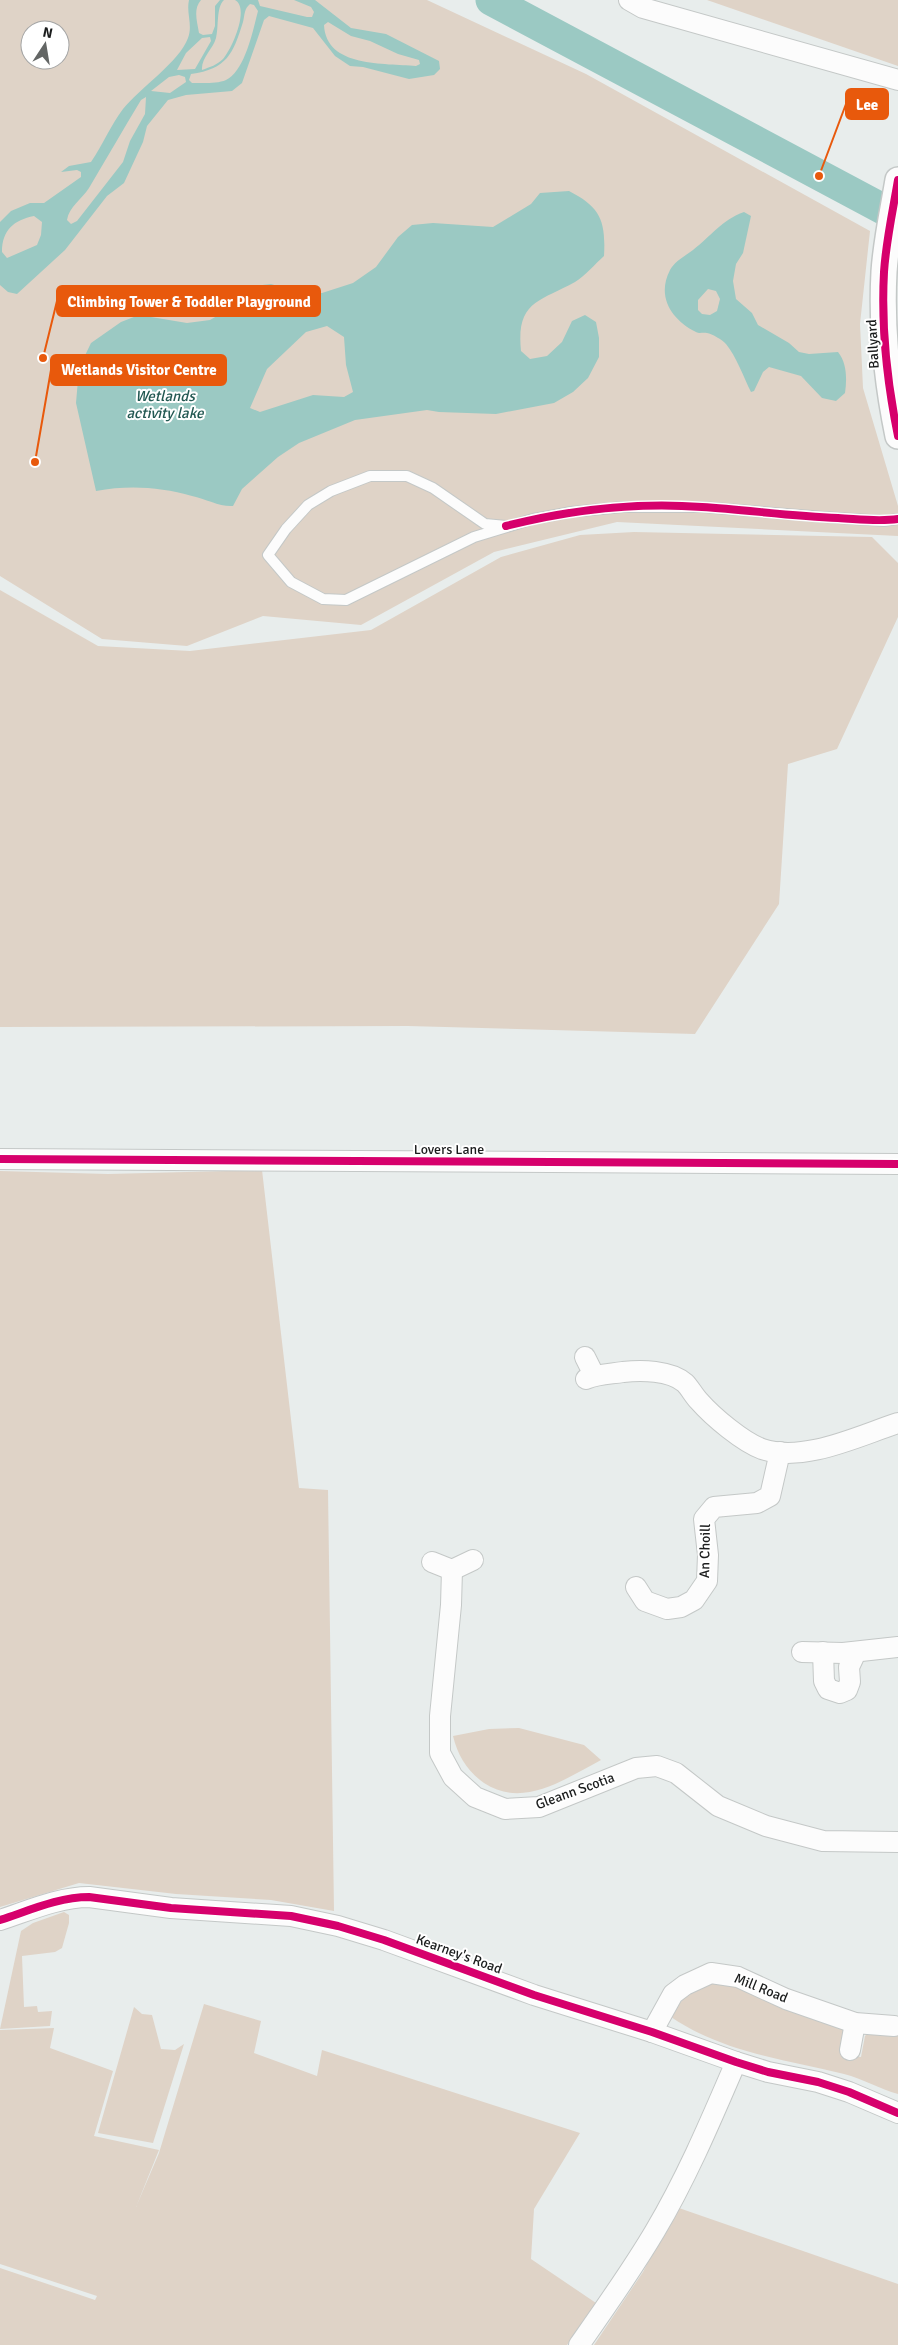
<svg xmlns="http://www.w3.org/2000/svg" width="898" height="2345" font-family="Signika,sans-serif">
  <rect width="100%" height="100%" fill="#e8edec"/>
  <g fill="#dfd3c7" fill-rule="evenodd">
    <path d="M0 0H427L586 74 870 231 860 324 863 388 898 506V536L617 522 494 552 361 625 263 616 187 646 102 639 0 576ZM30 30H60V60H30Z"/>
    <path d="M707 0H898V66Z"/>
    <path d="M634 532 872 537 898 563V617L837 749 788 764 779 904 695 1034 408 1026 0 1027V590L98 646 190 651 371 630 501 557 580 535Z"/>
    <path d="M262 1170 299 1488 328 1490 334 1911 271 1900 176 1894 79 1883 0 1907V1171L108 1174Z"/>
    <path d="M519 1728 584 1745 601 1760C565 1779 523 1809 484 1783 467 1771 458 1756 453 1736L489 1729Z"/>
    <path d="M64 1912 69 1915V1923L62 1948 55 1952 22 1956 24 2007 37 2006 38 2012 52 2011 50 2026 0 2029 21 1931 33 1923Z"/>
    <path d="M704 1984H724L742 1988 781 2008 839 2026 845 2032 846 2055 861 2057 865 2036 870 2031H898V2094C880 2089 863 2079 844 2074 786 2060 722 2052 671 2017 679 2003 688 1990 704 1984Z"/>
    <path d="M204 2004 261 2021 254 2053 317 2076 322 2050 580 2133 534 2209 531 2259 596 2303 567 2345H0V2268L95 2300 97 2296 0 2264V2030L54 2028 50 2048 113 2071 94 2136 159 2150 136 2207 159 2153Z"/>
    <path d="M134 2007 142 2014 152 2015 161 2049 175 2050 184 2044 153 2143 98 2133Z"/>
    <path d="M676 2207 898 2284V2345H594L643 2272Z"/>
  </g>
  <g fill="#9bc9c3" fill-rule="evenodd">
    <path d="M189 0H201C193 9 197 21 199 33L203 35 212 34 215 26V6L220 0H224C216 7 219 27 216 38 213 49 201 58 202 70 210 67 217 65 223 59 232 49 250 8 235 0H258L260 6 307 17H312L314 12 311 7 294 0H315L351 28 386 34 439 61 440 69 434 75 409 79 363 67 350 66 335 56 313 28 269 16 264 20 242 83 232 91 186 95 168 100 147 126 143 142 124 183 107 196 65 250 17 294 8 292 0 285V222L11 211 30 203H44L81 177V172L77 170 61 172 69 166 91 162C102 146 112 123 123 109 139 89 180 61 188 38 193 25 186 13 189 0ZM250 4 254 5 258 11C253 30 245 71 226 80 217 84 202 83 192 83L189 80 191 74C227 69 233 54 243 22 245 14 244 9 250 4ZM328 22 351 36 370 41 398 54 419 60 420 64 416 66C385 63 326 68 324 25ZM210 37 211 41 195 69 177 70 186 53 202 38ZM179 75 185 77 186 82 170 93 151 91 169 77ZM146 97 145 114 130 141 123 162 77 221 71 224 67 220C69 207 82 199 89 188 106 159 123 130 141 100ZM34 216 42 222 41 235 37 245 7 258 2 252C2 230 14 220 34 216Z"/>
    <path d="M569 191C600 207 606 220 604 256 595 264 585 276 575 282 539 302 516 301 521 351L530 359 547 356 562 342 572 321 585 315 596 322 599 338V357L588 378 573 392 554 403 496 414 439 412 427 410 355 420 299 443 278 457 242 489 233 506C220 507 206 499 192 496 160 487 129 485 96 491L76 403 79 368 91 343 121 322 139 315 187 323 210 320 229 309 253 286 271 284 294 291 322 293 353 283 376 267 398 237 412 225 433 223 493 227 531 204 540 193ZM327 326 344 337 346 365 353 392 344 397 313 395 260 412 250 408 267 369 306 332Z"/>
    <path d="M744 212 751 216 743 253 736 264 733 281 736 299 752 313 758 325 789 343 799 352 809 354 838 352C847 363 847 379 845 393L836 401 822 398 801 376 769 367 763 372 754 391 751 392C744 378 736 356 726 344 723 340 712 334 707 333 702 332 700 334 696 332 672 320 656 297 670 270 675 261 685 256 693 250 711 236 722 220 744 212ZM708 289 716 291 720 299 717 311 710 315 702 314 698 310V300Z"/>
  </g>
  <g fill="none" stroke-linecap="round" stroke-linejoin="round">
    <path stroke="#9bc9c3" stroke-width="31" d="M491 0 898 217"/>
    <g stroke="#c4c8c7" stroke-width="12">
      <path id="service" d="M506 526 485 524 433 488 407 476H370L331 491 308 505 286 529 268 555 291 582 323 599 346 600 474 537 533 519 571 512 623 507H702L824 517 884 521 898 519"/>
    </g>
    <g stroke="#c4c8c7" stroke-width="22">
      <g id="minor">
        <path d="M629 0 643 8 898 80"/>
        <path d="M0 1159 898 1164"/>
        <path d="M585 1357 594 1375"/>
        <path d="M586 1379C597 1374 610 1374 623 1372 641 1370 670 1370 685 1383 690 1388 694 1396 699 1401 713 1417 743 1442 762 1449 804 1463 858 1436 898 1423"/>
        <path d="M432 1562 452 1570 473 1560"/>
        <path d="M452 1570 451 1605 440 1716V1753L453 1777 475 1797 505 1809 539 1807 636 1768 657 1766 676 1773 718 1806 766 1826 823 1841 898 1842"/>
        <path d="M636 1587 645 1601 667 1609 681 1607 694 1600 707 1581 708 1555 704 1519 714 1507 757 1503 770 1496 780 1452"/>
        <path d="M802 1652 843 1653 898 1647"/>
        <path d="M823 1652 824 1681 828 1689 840 1693 847 1690 850 1682 849 1667 856 1652"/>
        <path d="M0 1920C28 1911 59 1897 89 1897L171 1908 291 1916 338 1926 384 1940 534 1995 652 2032 736 2062 768 2072 818 2082 849 2092 898 2113"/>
        <path d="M652 2032 673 1994 685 1985 711 1973 738 1977 786 1999 855 2023 894 2026"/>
        <path d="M850 2050 855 2023"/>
        <path d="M579 2345C605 2308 632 2270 655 2231 687 2177 711 2120 736 2062"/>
      </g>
    </g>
    <g stroke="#c4c8c7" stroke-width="28">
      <path id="tertiary" d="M898 180C893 210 886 241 884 272 881 327 887 382 898 436"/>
    </g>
    <use href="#service" stroke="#fcfcfc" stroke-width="10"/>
    <use href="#minor" stroke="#fcfcfc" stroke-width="20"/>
    <use href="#tertiary" stroke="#fcfcfc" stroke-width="25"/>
    <g stroke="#fff" stroke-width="11">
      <g id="cycleway">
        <path d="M898 180C893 210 886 241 884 272 881 327 887 382 898 436"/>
        <path d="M506 526C569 510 636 502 702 507 747 510 792 516 838 518 858 519 878 522 898 519"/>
        <path d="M0 1159 898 1164"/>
        <path d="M0 1920C28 1911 59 1897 89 1897L171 1908 291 1916 338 1926 384 1940 534 1995 652 2032 736 2062 768 2072 818 2082 849 2092 898 2113"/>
      </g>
    </g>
    <use href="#cycleway" stroke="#d6006c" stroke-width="8"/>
  </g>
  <g text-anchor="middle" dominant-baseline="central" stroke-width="4" stroke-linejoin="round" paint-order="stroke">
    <g font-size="14" fill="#1b1d1d" stroke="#fff">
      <text transform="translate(873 344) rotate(-93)">Ballyard</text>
      <text x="449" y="1149">Lovers Lane</text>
      <text transform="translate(705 1551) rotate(-89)">An Choill</text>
      <text transform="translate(575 1791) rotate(-20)">Gleann Scotia</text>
      <text transform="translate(459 1954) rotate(20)">Kearney's Road</text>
      <text transform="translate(761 1988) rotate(22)">Mill Road</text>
    </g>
    <g font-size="15" font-style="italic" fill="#225852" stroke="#fff">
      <text x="165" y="396">Wetlands<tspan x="165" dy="17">activity lake</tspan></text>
    </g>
  </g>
  <path fill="none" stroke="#e8590c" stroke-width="2" d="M819 176L846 104M43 358L57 301M35 462L51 370"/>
  <g fill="#e8590c" stroke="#fff" stroke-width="2">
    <circle cx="819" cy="176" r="5"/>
    <circle cx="43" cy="358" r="5"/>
    <circle cx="35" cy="462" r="5"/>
  </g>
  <g fill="#e8590c" stroke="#e8590c" stroke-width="2">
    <rect x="846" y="89" width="42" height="30" rx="5"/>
    <rect x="57" y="286" width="263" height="30" rx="5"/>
    <rect x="51" y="355" width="175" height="30" rx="5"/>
  </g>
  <g font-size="15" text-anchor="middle" font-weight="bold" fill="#fff">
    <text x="867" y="110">Lee</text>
    <text x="189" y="307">Climbing Tower &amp; Toddler Playground</text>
    <text x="139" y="375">Wetlands Visitor Centre</text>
  </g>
  <g transform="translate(45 45) rotate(12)"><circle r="24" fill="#ffffff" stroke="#a4a5a5"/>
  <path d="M0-4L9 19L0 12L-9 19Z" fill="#636665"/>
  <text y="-8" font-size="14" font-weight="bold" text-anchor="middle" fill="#1b1d1d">N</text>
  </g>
</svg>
